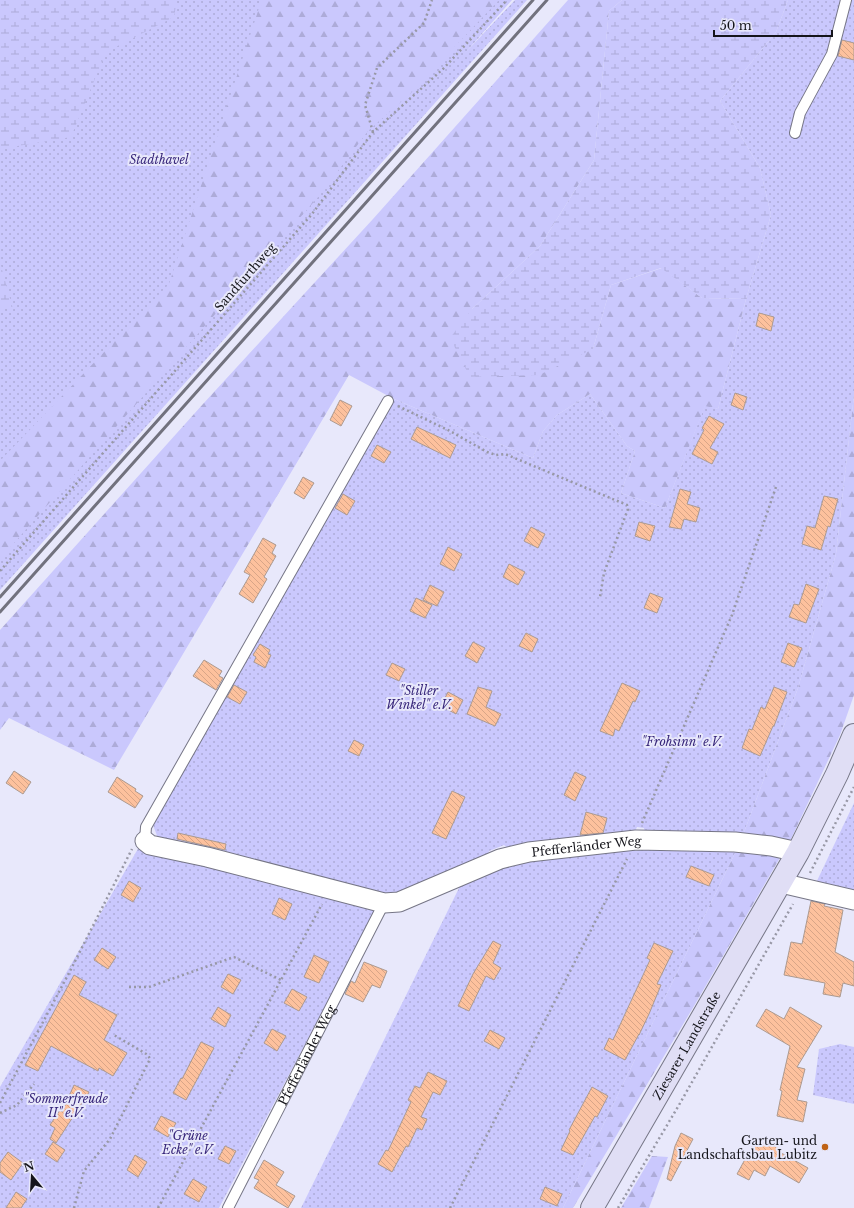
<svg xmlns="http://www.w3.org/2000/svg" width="854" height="1208" font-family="'Libre Baskerville',serif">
  <defs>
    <pattern id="green-dots" width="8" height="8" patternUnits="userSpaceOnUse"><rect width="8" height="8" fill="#cac8fd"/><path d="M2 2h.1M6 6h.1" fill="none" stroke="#adabd8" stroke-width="1.8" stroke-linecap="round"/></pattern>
    <pattern id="forest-firs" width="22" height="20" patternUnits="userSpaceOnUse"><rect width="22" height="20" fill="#cac8fd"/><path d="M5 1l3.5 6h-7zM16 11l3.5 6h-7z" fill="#adabd8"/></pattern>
    <pattern id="wetland-marsh" width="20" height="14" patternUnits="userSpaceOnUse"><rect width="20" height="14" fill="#cac8fd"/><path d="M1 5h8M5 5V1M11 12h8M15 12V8" fill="none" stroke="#adabd8"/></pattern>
    <pattern id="building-back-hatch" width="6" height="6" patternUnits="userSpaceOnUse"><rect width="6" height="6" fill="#fdc19d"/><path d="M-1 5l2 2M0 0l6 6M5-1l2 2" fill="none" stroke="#d8a587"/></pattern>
  </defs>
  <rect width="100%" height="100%" fill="#e8e8fb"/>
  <g fill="url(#green-dots)">
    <path d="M0 0H512L465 53 515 0H527L0 590Z"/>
    <path d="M788 0H854V395L836 554 798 688 743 835 645 836 644 828 637 827 633 836 509 849 504 845 489 851 488 856 394 897 159 841 153 825 394 399 533 458 543 431 557 415 590 394 627 446 635 451 621 493 665 508 705 405 718 409 746 299 771 215 760 168 720 101 776 32Z"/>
    <path d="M854 803V895L815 885Z"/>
    <path d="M628 846 636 851 651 846 737 849 563 1208H301L461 884 529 858Z"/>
    <path d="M139 847 377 907 219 1208H0V1087Z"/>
    <path d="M840 1044 854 1047V1104L813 1095 819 1049Z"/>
  </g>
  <g fill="url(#forest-firs)">
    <path d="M265 0H437L439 1 440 0H499L410 94 368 131 319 196 0 559V461L169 284 259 8Z"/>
    <path d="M568 0H622L609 11 594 160 540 246 472 309 593 349 611 285 662 268 702 298 746 299 718 409 705 406 665 508 621 493 635 451 627 446 590 394 557 415 543 431 533 458 394 399 349 375 114 770 9 718 0 730V630L203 404 373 219Z"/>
    <path d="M854 395V695L840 735 790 841 743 835 798 688 836 554Z"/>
    <path d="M737 849 781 856 694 1006 573 1208H563Z"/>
    <path d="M652 1156 668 1157 649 1208H621Z"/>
  </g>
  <g fill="url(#wetland-marsh)">
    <path d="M0 0H177L174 17 106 52 71 137 0 149Z"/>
    <path d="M622 0H788L776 32 720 101 760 168 771 215 746 299 702 298 661 268 611 285 593 349 539 375 470 377 450 338 472 309 540 246 594 160 609 11Z"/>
    <path d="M0 262 13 309H0Z"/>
  </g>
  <g fill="url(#building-back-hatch)" stroke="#ac9a90">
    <path d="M842 40 854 43V60L838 56Z"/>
    <path d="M759 313 774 317 771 331 756 326Z"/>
    <path d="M735 393 747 397 743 410 731 405Z"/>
    <path d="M340 400 352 406 341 426 330 420Z"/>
    <path d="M709 416 724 424 710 448 718 452 712 464 692 454 704 430 702 428Z"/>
    <path d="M417 427 456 445 450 458 411 439Z"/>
    <path d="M377 445 391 452 384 463 371 456Z"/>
    <path d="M303 477 314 483 304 499 294 493Z"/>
    <path d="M680 489 691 492 687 504 700 508 696 522 684 519 681 529 669 527Z"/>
    <path d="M343 494 355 501 347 515 335 508Z"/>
    <path d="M824 496 838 499 830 527 828 526 821 550 802 544 807 526 815 528Z"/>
    <path d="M639 522 655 526 650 541 635 536Z"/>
    <path d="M531 527 545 534 538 548 524 541Z"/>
    <path d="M263 538 276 545 272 553 276 556 264 577 267 579 253 603 239 594 250 575 244 572Z"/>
    <path d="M448 547 462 554 454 571 440 564Z"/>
    <path d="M509 564 525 572 518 585 503 577Z"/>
    <path d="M806 584 819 589 806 623 789 617 794 604 799 605Z"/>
    <path d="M430 585 444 592 437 606 423 600Z"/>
    <path d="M650 593 663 598 657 613 644 608Z"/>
    <path d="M416 598 432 605 425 618 410 611Z"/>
    <path d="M526 633 538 639 532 652 519 646Z"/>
    <path d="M473 642 485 648 477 663 465 656Z"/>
    <path d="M788 643 802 648 794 667 781 662Z"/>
    <path d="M260 644 270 650 268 654 271 655 265 668 254 662 256 657 253 655Z"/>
    <path d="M204 660 222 671 219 676 223 678 216 690 193 676Z"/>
    <path d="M392 663 405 669 399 681 386 675Z"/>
    <path d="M622 683 640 691 635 702 633 701 619 731 615 729 613 736 600 731Z"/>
    <path d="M234 685 247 692 240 704 227 697Z"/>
    <path d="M478 687 492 691 486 707 501 714 495 726 467 714Z"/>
    <path d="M774 687 787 692 774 726H773L760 756 742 748 749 729 752 730 761 707 765 709Z"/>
    <path d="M448 692 463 700 456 714 441 706Z"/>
    <path d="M354 740 364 745 359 756 348 751Z"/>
    <path d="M14 771 31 782 23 794 6 783Z"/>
    <path d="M575 772 586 777 575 801 564 795Z"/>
    <path d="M117 777 136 789 135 791 143 796 135 808 108 792Z"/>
    <path d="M452 791 465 797 446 839 432 833Z"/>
    <path d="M586 812 607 818 603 833 580 835Z"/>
    <path d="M178 833 226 844 225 850 177 839Z"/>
    <path d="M691 866 714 875 709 886 686 877Z"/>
    <path d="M129 881 141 888 133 902 121 895Z"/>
    <path d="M279 898 292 904 285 920 272 914Z"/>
    <path d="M811 901 825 904 824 906 843 910 835 952 854 962V986L843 983 840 997 823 994 825 983 784 975 791 942 802 944Z"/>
    <path d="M493 941 501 945 493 963 501 968 494 980 486 976 469 1011 458 1006 473 974Z"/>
    <path d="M654 943 673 951 657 984 661 985 649 1014 639 1035V1034L625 1060 604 1049 609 1038 613 1040 650 960 647 958Z"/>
    <path d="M102 948 116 957 108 969 94 960Z"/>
    <path d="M314 955 329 962 319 983 304 977Z"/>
    <path d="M364 962 387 971 380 988 372 985 363 1002 345 994 351 981 355 983Z"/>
    <path d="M228 974 241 980 233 994 221 987Z"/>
    <path d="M74 975 86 982 79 995 117 1015 104 1040 127 1053 113 1076 99 1068 98 1071 51 1046 38 1071 25 1065Z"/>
    <path d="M292 989 307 997 299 1011 284 1003Z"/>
    <path d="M218 1007 231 1015 225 1027 211 1019Z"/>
    <path d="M790 1007 822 1026 797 1067 805 1069 797 1100 807 1102 803 1122 777 1116 782 1091 780 1090 790 1046 756 1026 766 1009 784 1019Z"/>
    <path d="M272 1029 286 1036 277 1051 264 1043Z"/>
    <path d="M490 1030 505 1038 499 1049 484 1041Z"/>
    <path d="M201 1042 214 1048 186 1100 173 1093 181 1078 182 1079Z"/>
    <path d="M428 1072 447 1081 440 1095 433 1092 421 1117 427 1119 422 1130 417 1128 408 1147 406 1146 392 1172 378 1164 386 1150 388 1151 411 1102 408 1100 415 1086 420 1088Z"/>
    <path d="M74 1085 89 1092 83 1104 82 1103 56 1143 50 1139 55 1128 50 1125 60 1110 62 1112Z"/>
    <path d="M592 1087 608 1096 597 1117 595 1116 573 1155 561 1150 570 1131 569 1130Z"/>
    <path d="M161 1116 176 1123 168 1137 154 1129Z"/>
    <path d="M681 1133 693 1139 671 1181 667 1179 675 1146Z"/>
    <path d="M765 1140 778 1147 776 1150 808 1168 799 1183 770 1166 765 1176 754 1170 749 1180 737 1174 755 1141 763 1145Z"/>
    <path d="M53 1142 65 1150 57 1162 45 1154Z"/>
    <path d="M225 1146 236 1151 229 1164 218 1159Z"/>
    <path d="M8 1152 23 1163 11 1180 0 1172V1163Z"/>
    <path d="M135 1155 147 1162 138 1177 127 1170Z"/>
    <path d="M264 1160 284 1172 276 1185 295 1196 288 1208 254 1188 259 1180 254 1178Z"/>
    <path d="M193 1179 207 1187 199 1202 184 1194Z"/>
    <path d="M545 1187 562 1194 557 1206 540 1199Z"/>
    <path d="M16 1192 27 1199 21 1208H6Z"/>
  </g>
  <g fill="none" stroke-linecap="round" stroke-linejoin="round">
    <g stroke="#767686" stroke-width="12">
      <g id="lane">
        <path d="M795 133 800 113 832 54 846 0"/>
        <path d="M145 841 146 827 388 401"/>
        <path id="s1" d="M228 1208 384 903"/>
      </g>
    </g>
    <g stroke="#767686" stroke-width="21">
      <g id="street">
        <path id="s2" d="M145 841 150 845 207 857 384 903 399 902 500 859 529 852 636 840 735 842 771 846 798 852"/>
        <path d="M781 883 854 900"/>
      </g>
    </g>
    <g stroke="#767686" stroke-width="24">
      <g id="secondary">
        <path id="s3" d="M592 1208 798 852 837 774 854 735"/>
      </g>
    </g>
    <g stroke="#9898a6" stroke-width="2.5" stroke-dasharray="2 3" stroke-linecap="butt">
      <path d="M373 132 365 105 377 68 424 23 432 0"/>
      <path d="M398 406 450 431 487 452 496 455 505 454 627 505 628 509 604 573 600 597"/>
      <path d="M0 571 312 214 373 132 443 69 507 0"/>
      <path d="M642 823 732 615 776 487"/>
      <path d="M810 873 854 787"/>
      <path d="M129 987H149L234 957 281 980"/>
      <path d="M0 1103 69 973 132 849"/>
      <path d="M0 1113 17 1105 34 1084"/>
      <path d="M74 1208 84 1171 110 1139 150 1059 148 1055 114 1035"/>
      <path d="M158 1208 322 904"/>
      <path d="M450 1208 627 859"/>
      <path d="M618 1208 679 1105 793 904"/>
    </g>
    <use href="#lane" stroke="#fff" stroke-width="10"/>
    <use href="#street" stroke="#fff" stroke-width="19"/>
    <use href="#secondary" stroke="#e0def5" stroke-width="22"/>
    <g stroke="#72727e" stroke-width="3">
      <path d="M0 597 533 0"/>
      <path d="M0 612 547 0"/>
    </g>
  </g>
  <circle fill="#bf6216" stroke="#e8e8fb" stroke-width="1.5" cx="825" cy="1147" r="4"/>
  <g text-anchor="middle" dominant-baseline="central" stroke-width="4" stroke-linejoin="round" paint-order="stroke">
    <g font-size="12" font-style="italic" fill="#38277b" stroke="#e8e8fb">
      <text x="159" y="159">Stadthavel</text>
      <text x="419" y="690">"Stiller<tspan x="419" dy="14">Winkel" e.V.</tspan></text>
      <text x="682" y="741">"Frohsinn" e.V.</text>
      <text x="66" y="1098">"Sommerfreude<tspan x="66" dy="14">II" e.V.</tspan></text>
      <text x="188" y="1135">"Grüne<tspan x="188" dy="14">Ecke" e.V.</tspan></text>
    </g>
    <g font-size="12" fill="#15151b" stroke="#e8e8fb">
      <text transform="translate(245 277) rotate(-49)">Sandfurthweg</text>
      <text stroke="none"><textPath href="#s2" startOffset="460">Pfefferländer Weg</textPath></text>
      <text stroke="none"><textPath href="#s3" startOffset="188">Ziesarer Landstraße</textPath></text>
      <text stroke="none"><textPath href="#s1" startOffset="172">Pfefferländer Weg</textPath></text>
    </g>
    <g font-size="12" fill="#15151b" stroke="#e8e8fb" text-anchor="end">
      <text x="817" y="1140">Garten- und<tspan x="817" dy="14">Landschaftsbau Lubitz</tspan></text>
    </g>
  </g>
  <g transform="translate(32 1176) rotate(342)" stroke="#e8e8fb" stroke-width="3" paint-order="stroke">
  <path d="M0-3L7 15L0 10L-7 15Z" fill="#15151b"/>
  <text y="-6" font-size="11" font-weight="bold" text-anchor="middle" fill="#15151b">N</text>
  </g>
  <path d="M714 30v6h118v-6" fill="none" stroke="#15151b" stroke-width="2"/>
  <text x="720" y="30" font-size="12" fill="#15151b" stroke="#e8e8fb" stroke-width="3" paint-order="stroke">50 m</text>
</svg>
